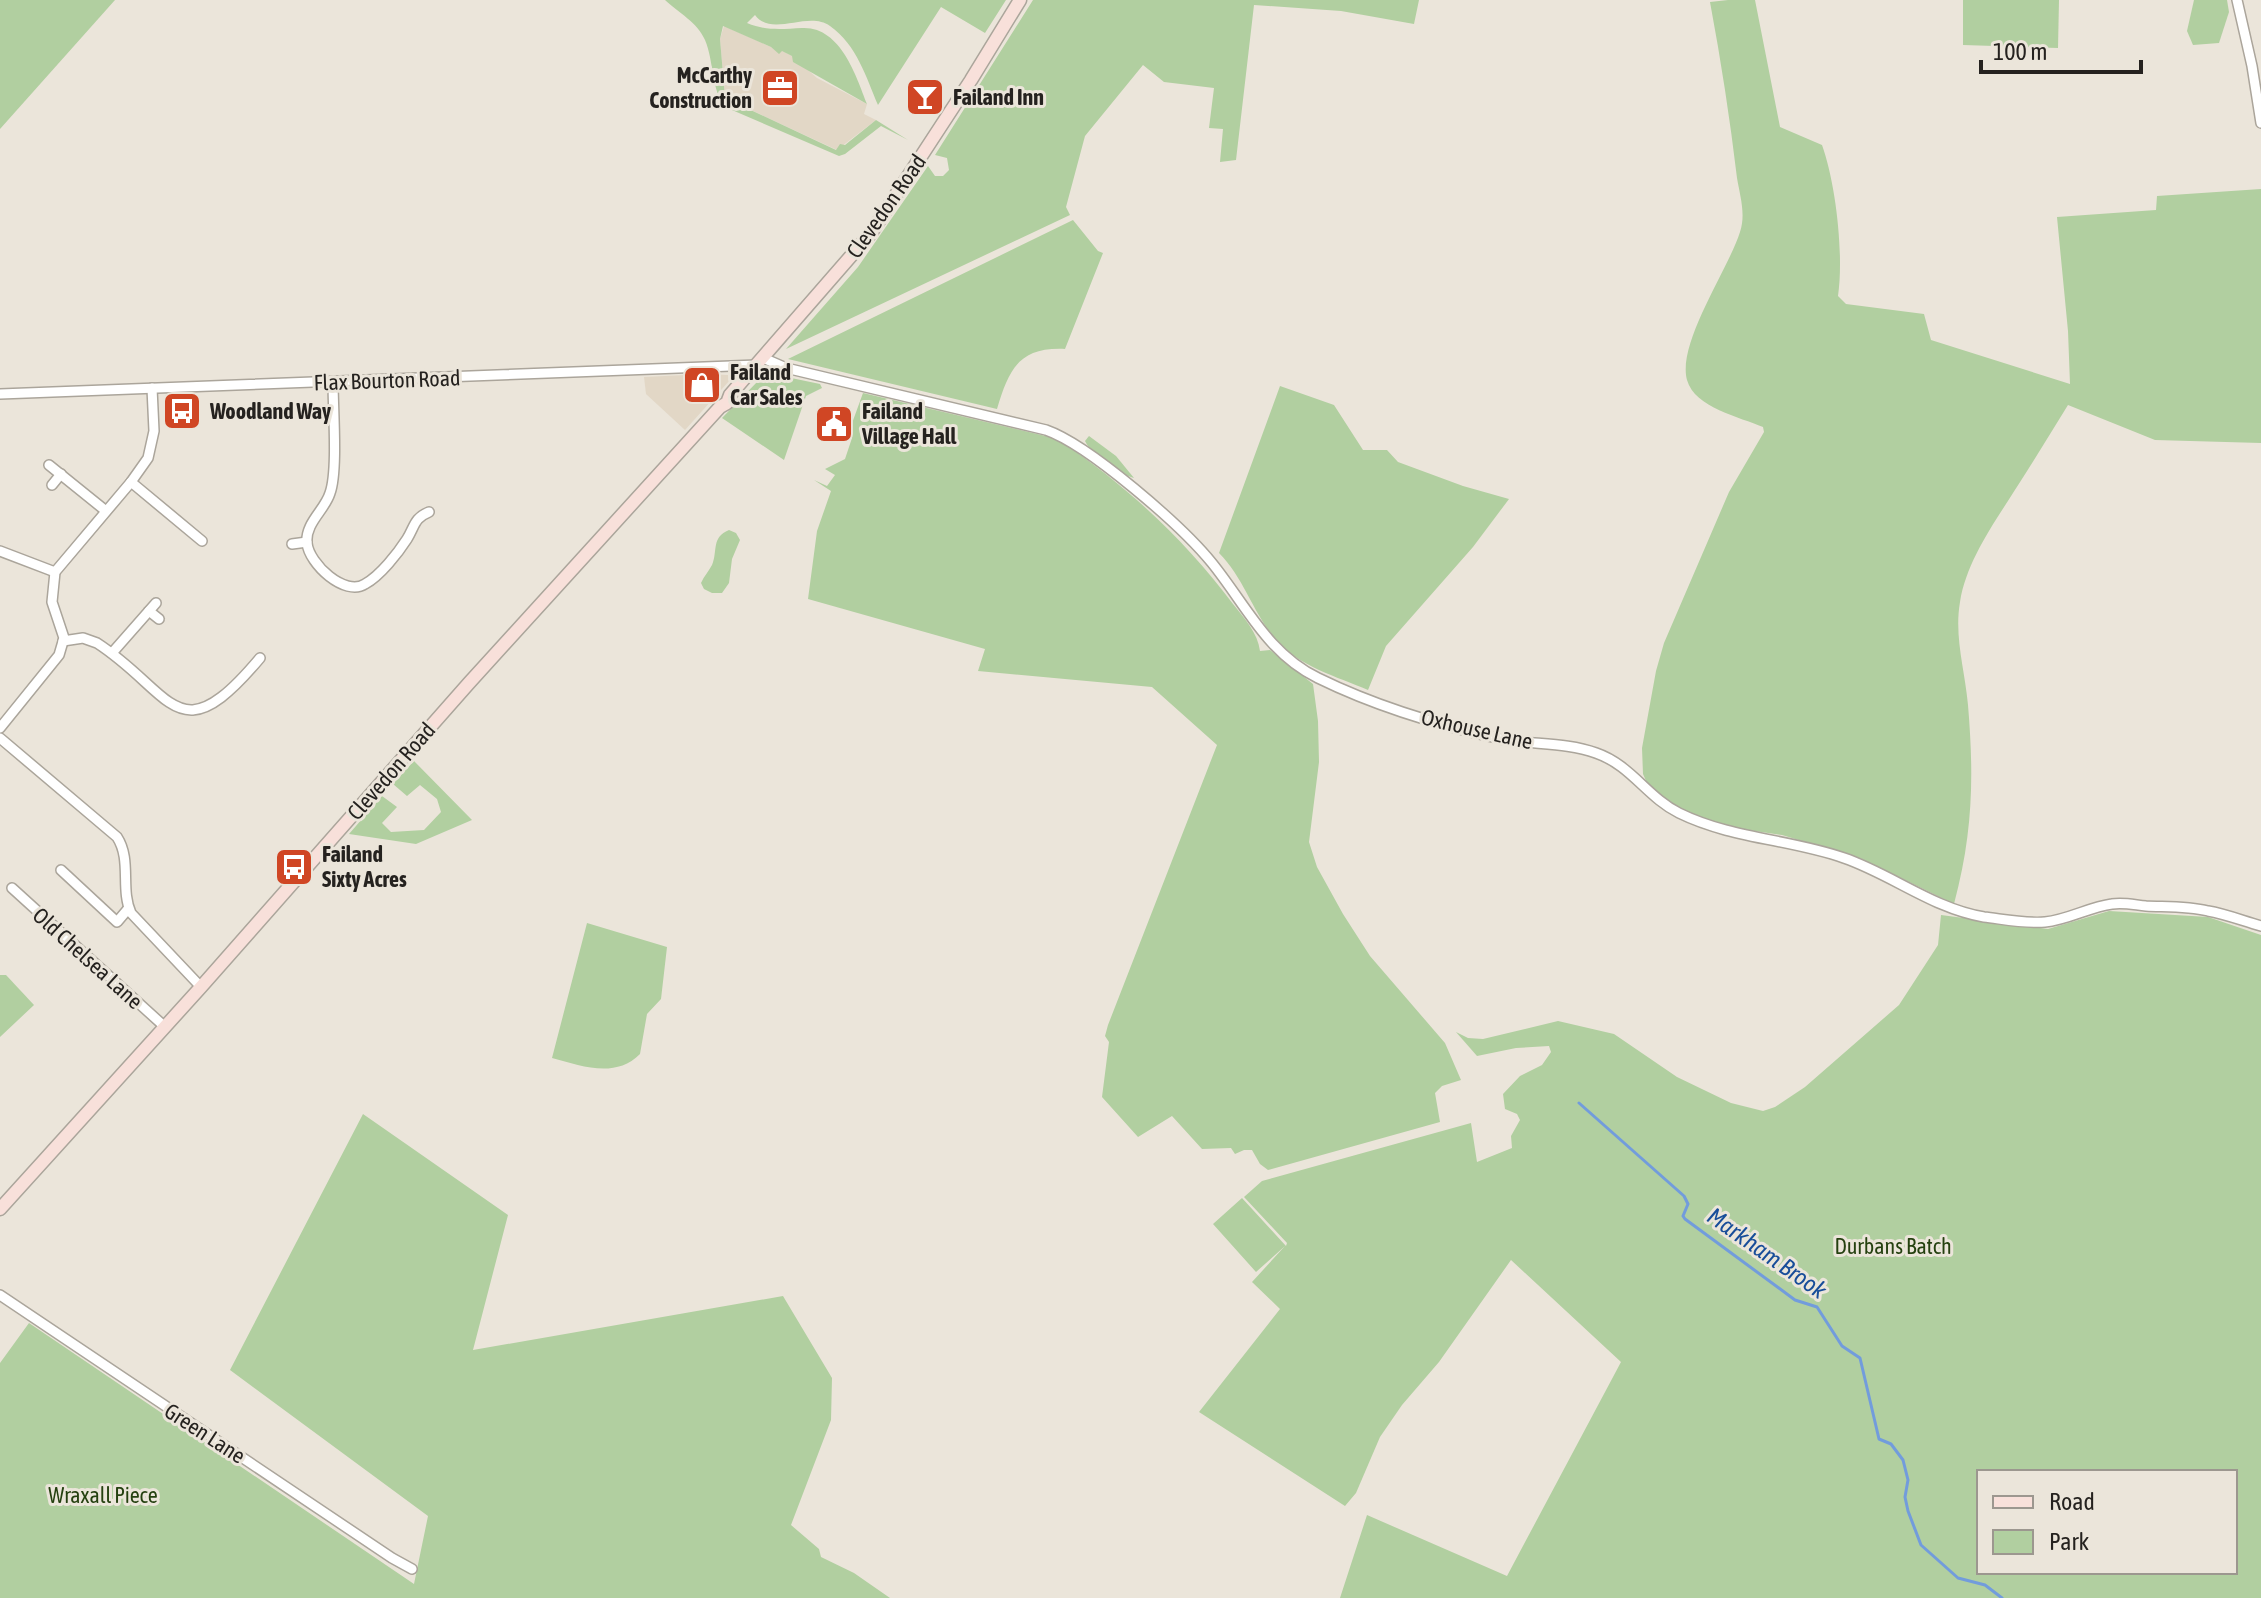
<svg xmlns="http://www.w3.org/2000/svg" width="2261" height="1598" font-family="'Asap Condensed',sans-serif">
  <rect width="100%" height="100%" fill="#ebe5da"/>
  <g fill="#e2d7c6">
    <path d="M724 26 771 47 779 53 781 50 792 56 817 78 867 104 864 114 876 120 837 150 725 98 720 39Z"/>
    <path d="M706 374 728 375 730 380 685 430 646 394 644 377Z"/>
  </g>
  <g fill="#b1cfa0" fill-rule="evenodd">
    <path d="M0 0H115L0 129Z"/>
    <path d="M665 0H1006L985 33 941 7 878 105C866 77 857 45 830 26 808 10 772 38 755 15L747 23C766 31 782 29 802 28 840 26 856 75 867 104L793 62 792 56 782 51 779 54 771 47 723 26 720 39 725 98 836 150 840 144 845 145 876 120 908 140 881 126 845 154 839 156 725 107C711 89 714 61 705 40 698 23 678 12 665 0Z"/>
    <path d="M1033 0H1419L1414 24 1341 11 1254 5 1236 160 1220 162 1223 129 1209 128 1214 88 1164 82 1143 65 1085 136 1066 207 1070 215 786 349 858 267 928 166 935 176H943L949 170 947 158 935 155Z"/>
    <path d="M1728 0H1755L1780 127 1822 145C1836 184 1844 255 1838 296L1846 304 1924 314 1931 340 2070 384 2068 331 2057 217 2156 210 2157 196 2261 189V443L2155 440 2068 405C2050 434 2032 464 2013 493 1992 526 1966 563 1960 602 1954 637 1965 670 1968 705 1974 777 1973 833 1954 904L1862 859 1782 835 1721 826 1685 812 1668 803 1647 783 1643 774 1642 748 1656 671 1664 643 1729 492 1764 432 1763 427C1740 417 1695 408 1687 380 1677 343 1728 270 1740 232 1746 214 1740 196 1737 178 1730 119 1721 61 1710 2Z"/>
    <path d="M1963 0H2059L2058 48 1963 45Z"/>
    <path d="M2194 0H2227L2229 12 2219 43 2193 45 2187 31Z"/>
    <path d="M1073 220 1098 251 1103 253 1065 349C1019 347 1009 369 997 409L788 359Z"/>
    <path d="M772 374 820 384 822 388 806 396 784 460 722 418 758 381Z"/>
    <path d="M1280 386 1334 405 1363 450H1387L1398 462 1463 486 1509 499 1473 547 1386 646 1368 690C1338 677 1298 666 1276 640 1253 613 1244 578 1219 553Z"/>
    <path d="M863 393 1054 438 1062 442C1128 487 1185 540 1233 604 1244 618 1258 633 1260 651L1270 650 1313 684 1318 721 1319 762 1309 842 1317 867 1343 914 1370 956 1445 1043 1461 1080 1442 1086 1435 1093 1440 1122 1268 1170 1260 1164 1252 1150H1244L1235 1154 1231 1148 1202 1149 1172 1116 1138 1137 1102 1097 1109 1042 1105 1036 1108 1025 1217 745 1152 687 978 671 985 649 808 599 817 531 831 491 814 480 827 486 835 475 825 469 845 459 852 438 851 426Z"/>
    <path d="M1089 436 1116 456 1134 478C1118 474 1092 455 1085 441Z"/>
    <path d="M729 530 736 533 740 540 732 559 729 583 722 593H712L704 589 701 583C704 576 709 571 712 565 718 551 711 537 729 530Z"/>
    <path d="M414 761 472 820 416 844 349 834 382 796 397 807 382 823 391 832 424 830 441 812 437 799 420 785 407 796 393 784Z"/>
    <path d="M2109 911 2208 917 2261 935V1598H1340L1367 1515 1507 1576 1621 1362 1511 1260 1439 1362 1402 1405 1380 1437 1356 1493 1345 1506 1199 1412 1280 1309 1252 1282 1285 1246 1256 1272 1213 1224 1242 1198 1286 1246 1287 1243 1244 1197 1262 1181 1471 1123 1477 1162 1512 1148 1511 1136 1520 1120 1517 1114 1505 1109 1503 1094 1520 1076 1542 1065 1551 1052 1549 1046 1516 1048 1477 1056 1456 1032 1468 1038 1483 1039 1558 1021 1614 1034 1677 1077 1731 1103 1763 1111 1775 1107 1805 1087 1899 1005 1938 945 1941 915 2048 929ZM1979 1472H2235V1572H1979Z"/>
    <path d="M587 923 667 947 661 999 647 1014 640 1054C615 1079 582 1066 552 1058Z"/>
    <path d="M0 975H6L34 1005 0 1037Z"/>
    <path d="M363 1114 508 1215 473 1350 783 1296 832 1378 831 1420 791 1525 819 1549 821 1557 854 1573 890 1598H0V1363L29 1323 414 1584 428 1516 230 1370Z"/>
  </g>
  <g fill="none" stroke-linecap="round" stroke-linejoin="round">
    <path stroke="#729cdc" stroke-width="3" d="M1579 1103 1684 1196 1688 1204 1683 1216 1685 1219 1795 1300 1817 1307 1842 1346 1860 1358 1879 1439 1891 1444 1903 1460 1908 1480 1905 1497 1908 1511 1921 1545 1958 1578 1985 1585 2002 1598"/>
    <g stroke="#aba59b" stroke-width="12">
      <g id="minor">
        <path d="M2237 0 2252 66 2261 123"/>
        <path d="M763 358 786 368 1046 430C1089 445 1182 526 1212 563 1246 605 1267 653 1318 678 1373 705 1442 726 1501 739 1532 745 1566 742 1596 753 1631 765 1647 797 1679 813 1732 839 1790 839 1844 858 1891 874 1934 909 1984 917 2002 919 2027 924 2045 922 2068 920 2089 907 2112 904 2123 902 2135 905 2146 906 2166 907 2188 906 2208 911 2226 914 2243 921 2261 926"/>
        <path d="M333 382C333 409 338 471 330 493 325 510 305 523 307 543 309 564 345 597 365 584 380 576 398 553 407 539 415 526 414 518 429 512"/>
        <path d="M0 394 757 365"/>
        <path d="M49 465 106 511"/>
        <path d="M131 482 202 541"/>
        <path d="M52 485 61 474"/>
        <path d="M292 544 307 542"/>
        <path d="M0 551 55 572"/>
        <path d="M149 611 159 619"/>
        <path d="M63 641 83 638 97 643C174 693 177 757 260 658"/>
        <path d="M112 653 156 603"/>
        <path d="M0 728 59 655 64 638 52 602 55 572 131 482 148 458 154 431 152 388"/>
        <path d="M0 738 117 837C132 860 120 889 131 913L201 987"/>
        <path d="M61 870 117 922 128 909"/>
        <path d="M12 888 165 1027"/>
        <path d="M0 1295 392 1558 412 1569"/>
      </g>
    </g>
    <g stroke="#aba59b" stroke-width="15">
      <path id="secondary" d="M0 1209 201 987 469 683 720 407 727 403 730 395 871 233 971 80 1020 0"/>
    </g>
    <use href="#minor" stroke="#fff" stroke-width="9"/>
    <use href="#secondary" stroke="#f8e0da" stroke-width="12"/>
  </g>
  <defs>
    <g id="office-square" transform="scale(2)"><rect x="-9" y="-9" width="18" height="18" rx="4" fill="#d04624" stroke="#ebe5da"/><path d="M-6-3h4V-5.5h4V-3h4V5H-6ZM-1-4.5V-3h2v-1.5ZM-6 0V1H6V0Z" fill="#fff"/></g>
    <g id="bar-square" transform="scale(2)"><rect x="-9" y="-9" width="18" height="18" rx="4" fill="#d04624" stroke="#ebe5da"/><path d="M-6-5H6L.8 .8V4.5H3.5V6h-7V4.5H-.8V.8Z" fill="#fff"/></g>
    <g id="shop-square" transform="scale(2)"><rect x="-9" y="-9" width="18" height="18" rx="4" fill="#d04624" stroke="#ebe5da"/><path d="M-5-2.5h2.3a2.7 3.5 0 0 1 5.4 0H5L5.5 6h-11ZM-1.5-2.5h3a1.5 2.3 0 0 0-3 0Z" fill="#fff"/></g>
    <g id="bus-square" transform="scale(2)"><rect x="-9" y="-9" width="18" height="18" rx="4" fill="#d04624" stroke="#ebe5da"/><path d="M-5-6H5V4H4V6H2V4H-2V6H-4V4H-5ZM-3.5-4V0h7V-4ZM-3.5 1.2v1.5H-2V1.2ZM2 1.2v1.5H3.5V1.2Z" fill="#fff"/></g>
    <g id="civic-square" transform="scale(2)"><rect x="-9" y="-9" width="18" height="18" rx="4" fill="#d04624" stroke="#ebe5da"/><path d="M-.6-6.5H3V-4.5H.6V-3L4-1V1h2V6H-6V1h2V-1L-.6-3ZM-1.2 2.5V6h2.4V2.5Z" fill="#fff"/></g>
  </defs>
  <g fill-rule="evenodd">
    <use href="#office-square" x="780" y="88"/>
    <use href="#bar-square" x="925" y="97"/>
    <use href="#shop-square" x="702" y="385"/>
    <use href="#bus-square" x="182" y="411"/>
    <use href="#civic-square" x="834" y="424"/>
    <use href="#bus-square" x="294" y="867"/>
  </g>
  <g text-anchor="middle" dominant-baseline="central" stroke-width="6" stroke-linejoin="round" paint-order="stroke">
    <g font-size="22" font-weight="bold" fill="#25221f" stroke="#ebe5da" text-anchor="start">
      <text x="752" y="75" text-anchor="end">McCarthy<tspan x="752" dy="25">Construction</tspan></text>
      <text x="953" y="97">Failand Inn</text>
      <text x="730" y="372">Failand<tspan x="730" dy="25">Car Sales</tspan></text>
      <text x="210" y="411">Woodland Way</text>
      <text x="862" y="411">Failand<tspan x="862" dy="25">Village Hall</tspan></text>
      <text x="322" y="854">Failand<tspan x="322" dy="25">Sixty Acres</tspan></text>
    </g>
    <g font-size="22" fill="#25221f" stroke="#ebe5da">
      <text transform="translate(886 206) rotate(-55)">Clevedon Road</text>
      <text transform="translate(387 380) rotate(-2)">Flax Bourton Road</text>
      <text transform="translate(1477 729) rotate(13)">Oxhouse Lane</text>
      <text transform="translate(391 771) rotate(-49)">Clevedon Road</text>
      <text transform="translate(88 958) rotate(42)">Old Chelsea Lane</text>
      <text transform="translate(205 1433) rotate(33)">Green Lane</text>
    </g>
    <g font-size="22" fill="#254110" stroke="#ebe5da">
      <text x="1893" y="1246">Durbans Batch</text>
      <text x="103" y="1495">Wraxall Piece</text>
    </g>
    <g font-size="24" font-style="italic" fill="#184d99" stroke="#ebe5da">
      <text transform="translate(1767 1253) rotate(35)">Markham Brook</text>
    </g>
  </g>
  <rect x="1977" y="1470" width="260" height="104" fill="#ebe5da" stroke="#9c978f" stroke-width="2"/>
  <rect x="1993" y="1496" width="40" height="12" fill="#f8e0da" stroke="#9c978f" stroke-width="2"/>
  <text x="2049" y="1510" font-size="24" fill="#25221f">Road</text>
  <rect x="1993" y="1530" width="40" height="24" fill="#b1cfa0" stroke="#9c978f" stroke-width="2"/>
  <text x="2049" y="1550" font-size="24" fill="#25221f">Park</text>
  <path d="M1981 60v12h160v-12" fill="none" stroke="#25221f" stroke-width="4"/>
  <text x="1993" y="60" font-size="24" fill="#25221f" stroke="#ebe5da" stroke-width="6" paint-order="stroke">100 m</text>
</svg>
